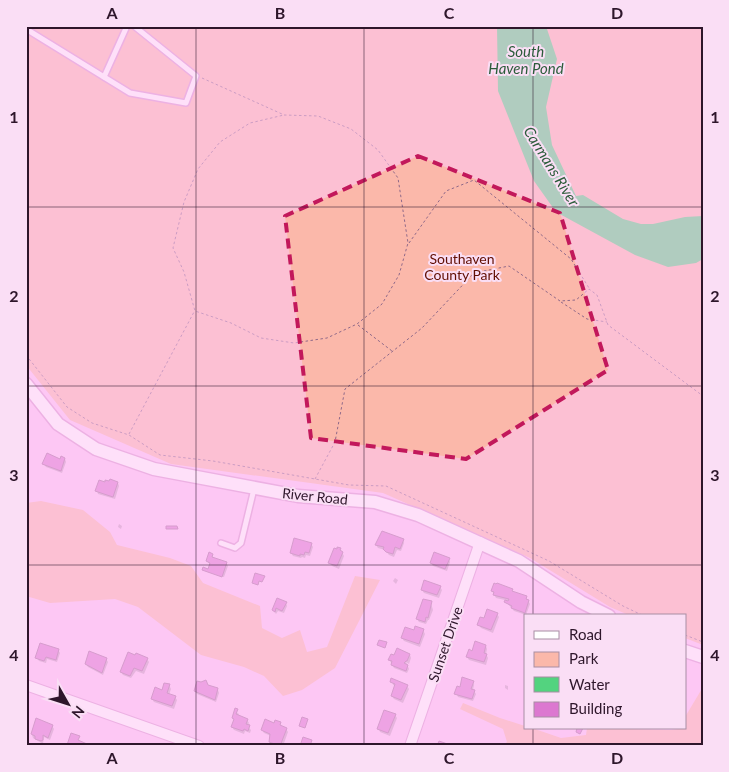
<svg xmlns="http://www.w3.org/2000/svg" width="729" height="772" font-family="Lato,sans-serif">
  <rect width="100%" height="100%" fill="#fdc7f4"/>
  <g fill="#fbb8aa">
    <path d="M26 26H703V645L685 638V616H631L610 607 530 558 383 493 171 464 70 420 26 365Z"/>
    <path d="M41 501 83 510 110 532 117 545 170 558 191 566 203 583 260 606 262 628 282 638 300 630 307 652 327 647 355 576 380 580 335 668 302 690 283 696 264 676 244 667 201 655 138 607 115 599 50 603 26 596V503Z"/>
    <path d="M703 687V746H502L507 742 503 729 460 709 463 703 500 718 525 726V728H532L561 738 586 735 587 728 671 730 685 728V717Z"/>
  </g>
  <path fill="#53d37f" d="M497 26H546L557 59 546 107 552 145 576 196 583 195 623 219 641 224H653L685 217 703 216V259L696 263 668 267 635 255 556 212 534 181 498 91Z"/>
  <g fill="#0003">
    <path d="M65 459 66 462 62 473 46 467 44 464Z"/>
    <path d="M106 483H118L119 486 115 499 98 494 97 490Z"/>
    <path d="M119 524 122 526 121 529 118 527Z"/>
    <path d="M403 540 404 543 401 551 397 550 394 557 389 555 385 550 378 548 376 545Z"/>
    <path d="M311 544 313 547 310 556 306 555 305 558 302 557 301 558 293 556 291 553Z"/>
    <path d="M340 549 344 556 339 569 332 566 330 563Z"/>
    <path d="M210 554 212 555 214 559 226 563 228 566 224 577 204 570V571V569L209 570 211 565 207 561Z"/>
    <path d="M449 559 450 562 447 571 433 566 431 563Z"/>
    <path d="M395 578 398 580 396 584 393 581Z"/>
    <path d="M440 587 442 590 439 598 424 593 422 590Z"/>
    <path d="M512 590 514 593 526 597 530 604 526 615 514 611 508 604 509 601 496 598 492 591Z"/>
    <path d="M278 599 286 603 287 606 284 613 278 611 276 614 273 610Z"/>
    <path d="M431 603 433 610 429 620H428L426 624 419 622 417 619Z"/>
    <path d="M497 614 499 617 493 633 481 628 479 625Z"/>
    <path d="M423 630 425 634 420 647 404 641 402 638 414 632Z"/>
    <path d="M486 646 487 649 486 654 488 658 486 665 469 660 467 657 473 652Z"/>
    <path d="M58 650 60 653 57 662 47 659 46 663 39 661 37 658Z"/>
    <path d="M410 655 411 658 409 664 406 662 409 669 407 673 394 668 389 659Z"/>
    <path d="M106 659 108 662 103 675 88 667 86 664Z"/>
    <path d="M147 659 149 662 144 674 136 671 131 678 123 675 121 672Z"/>
    <path d="M392 680 407 686 409 689 403 703 394 699 392 696 396 686 393 685Z"/>
    <path d="M473 682 474 685 473 690 476 694 473 701 458 697 456 693 460 688Z"/>
    <path d="M169 685 171 689 169 695 175 697 177 700 174 709 154 702 152 699Z"/>
    <path d="M505 685 508 686V690L505 688Z"/>
    <path d="M208 686 218 690 219 693 216 702 197 694 195 691Z"/>
    <path d="M236 712 239 714 238 716 247 720 249 723 247 726 251 730 250 733 245 731 244 734 234 730 232 727Z"/>
    <path d="M395 715 397 718 390 736 380 732 379 729Z"/>
    <path d="M280 723 281 727 286 729 288 732 283 746H274L271 742V736L264 733 262 730Z"/>
    <path d="M52 726 54 729 50 740 44 737 43 744 33 738 32 735Z"/>
  </g>
  <g fill="#dc78d0" stroke="#a7699e">
    <path d="M47 453 60 459 61 456 65 458 61 471 42 464Z"/>
    <path d="M110 479 118 482 113 497 95 491 99 480 105 482V480L109 481Z"/>
    <path d="M166 526H177L178 529H166Z"/>
    <path d="M382 531 404 539 400 549 395 547 393 554 386 552 383 549 384 547 375 545Z"/>
    <path d="M294 538 312 543 309 553 305 552 304 555 300 554V556L290 553Z"/>
    <path d="M337 547 341 548 340 550 343 552 337 566 328 563 334 548 337 549Z"/>
    <path d="M209 552 213 554 212 557 227 562 222 577 202 570 203 567 208 569 210 563 206 561Z"/>
    <path d="M434 552 450 558 445 569 430 563Z"/>
    <path d="M255 573 265 576 262 582 259 581 258 585 252 583Z"/>
    <path d="M424 580 441 586 437 595 421 590Z"/>
    <path d="M494 583 496 584 497 583 513 589 512 591 527 596 526 599 529 600 525 613 511 608 512 606 504 602 505 600 508 601 509 599 493 595 494 592 491 591Z"/>
    <path d="M277 598 287 602 282 611 276 608 275 612 272 610Z"/>
    <path d="M423 599 432 601 428 618 426 617 425 622 416 619Z"/>
    <path d="M487 609 498 613 491 630 477 625 480 617 484 618Z"/>
    <path d="M415 626 424 629 419 644 401 638 405 627 414 630Z"/>
    <path d="M379 640 387 642 385 648 377 645Z"/>
    <path d="M475 641 486 645 484 653 487 654 484 662 466 657 469 649 472 651Z"/>
    <path d="M40 643 59 649 56 660 46 657 44 661 35 658Z"/>
    <path d="M397 648 410 654 407 661H406L404 663 408 665 406 671 391 665 392 661 388 660 391 654 394 655Z"/>
    <path d="M89 651 107 658 102 673 85 664Z"/>
    <path d="M128 652 135 655 136 653 148 658 142 671 134 668 130 676 120 672Z"/>
    <path d="M462 677 474 681 471 689 475 690 472 699 454 694 457 686 460 687Z"/>
    <path d="M391 678 408 685 401 700 391 696 395 684 390 682Z"/>
    <path d="M206 680 208 685 218 688 215 700 194 691 197 681 201 682Z"/>
    <path d="M164 683 170 684 167 693 176 696 172 706 151 699 155 687 162 690Z"/>
    <path d="M235 708 238 709 236 714 248 719 246 724 250 725 248 731 244 729 243 731 231 727 234 719 232 718Z"/>
    <path d="M384 710 396 714 388 733 377 729Z"/>
    <path d="M302 717 308 719 305 728 299 726Z"/>
    <path d="M36 718 53 725 48 738 43 735V740L41 741 35 739V736L31 734Z"/>
    <path d="M265 719 274 723 275 720 281 722 280 725 287 728 280 746 269 742 270 734 261 730Z"/>
    <path d="M577 728H583L580 734 576 732Z"/>
    <path d="M71 733 80 736 78 740 87 744 86 746H63L64 744 67 745Z"/>
    <path d="M303 737 312 740 310 746H300Z"/>
    <path d="M439 741 453 746H437Z"/>
  </g>
  <g fill="none" stroke-linecap="round" stroke-linejoin="round">
    <g stroke="#d998cf" stroke-width="8">
      <g id="service">
        <path d="M26 29 130 93 186 103 196 76 134 26"/>
        <path d="M104 77 127 26"/>
        <path d="M221 543 235 548 241 543 254 489"/>
      </g>
    </g>
    <g stroke="#d998cf" stroke-width="12">
      <g id="minor">
        <path d="M26 685 199 746"/>
        <path d="M410 746 480 542"/>
      </g>
    </g>
    <g stroke="#d998cf" stroke-width="15">
      <g id="tertiary">
        <path d="M26 384 58 424 96 449 154 469 298 496 375 502 418 515 519 561 581 602 609 616"/>
        <path d="M685 651 703 657"/>
      </g>
    </g>
    <g stroke="#8f6989" stroke-width="1" stroke-dasharray="2.5 2.5" stroke-linecap="butt">
      <path d="M202 78 282 114"/>
      <path d="M284 115 318 116 351 129 378 150 398 178 408 243 399 275 382 304 357 324 327 338 294 343 261 338 231 323 195 311 184 272 173 248 184 202 198 169 220 142 250 123Z"/>
      <path d="M409 243 446 191 474 180 571 259 589 288"/>
      <path d="M561 302 587 319 607 322"/>
      <path d="M358 325 392 351"/>
      <path d="M26 355 67 407 92 423 129 435 160 455 213 461 349 485 386 486 549 561 623 606 644 616"/>
      <path d="M129 434 194 312"/>
      <path d="M315 479 335 442 345 389 422 328 474 273 509 266 560 301 576 300 589 289 597 295 608 325 703 396"/>
      <path d="M685 635 703 642"/>
    </g>
    <use href="#service" stroke="#fff" stroke-width="5"/>
    <use href="#minor" stroke="#fff" stroke-width="10"/>
    <use href="#tertiary" stroke="#fff" stroke-width="12"/>
  </g>
  <path d="M0 0H729V772H0ZM418 156 560 213 608 370 466 459 311 438 285 216Z" fill="#fdc7f4" fill-opacity=".55" fill-rule="evenodd"/>
  <path fill="none" stroke="#c2185b" stroke-width="4" stroke-dasharray="10 6" stroke-linejoin="round" d="M418 156 560 213 608 370 466 459 311 438 285 216Z"/>
  <path fill="none" stroke="#2e162b" stroke-width="1" stroke-opacity="0.55" d="M196 26V746M364 26V746M533 26V616M26 207H703M26 386H703M26 565H703M533 728V746"/>
  <g text-anchor="middle" dominant-baseline="central" stroke-width="4" stroke-linejoin="round" paint-order="stroke">
    <g font-size="14" fill="#610f03" stroke="#fadef5">
      <text x="462" y="258">Southaven<tspan x="462" dy="16">County Park</tspan></text>
    </g>
    <g font-size="14" fill="#2e162b" stroke="#fadef5">
      <text transform="translate(315 496) rotate(6)">River Road</text>
      <text transform="translate(445 644) rotate(-71)">Sunset Drive</text>
    </g>
    <g font-size="15" font-style="italic" fill="#2b5c3a" stroke="#fadef5">
      <text x="526" y="51">South<tspan x="526" dy="17">Haven Pond</tspan></text>
      <text transform="translate(552 166) rotate(58)">Carmans River</text>
    </g>
  </g>
  <rect width="729" height="772" fill="none" stroke="#fadef5" stroke-width="55"/>
  <rect x="524" y="614" width="162" height="115" fill="#fadef5" stroke="#a88ea4"/>
  <rect x="534" y="631" width="25" height="8" fill="#ffffff" stroke="#a88ea4"/>
  <text x="569" y="640" font-size="15" fill="#2e162b">Road</text>
  <rect x="534" y="652" width="25" height="15" fill="#fbb8aa" stroke="#a88ea4"/>
  <text x="569" y="664" font-size="15" fill="#2e162b">Park</text>
  <rect x="534" y="677" width="25" height="15" fill="#53d37f" stroke="#a88ea4"/>
  <text x="569" y="690" font-size="15" fill="#2e162b">Water</text>
  <rect x="534" y="702" width="25" height="15" fill="#dc78d0" stroke="#a88ea4"/>
  <text x="569" y="714" font-size="15" fill="#2e162b">Building</text>
  <g transform="translate(68 704) rotate(129)" stroke="#fadef5" stroke-width="4" paint-order="stroke">
  <path d="M0-4L9 19L0 12L-9 19Z" fill="#2e162b"/>
  <text y="-8" font-size="14" font-weight="bold" text-anchor="middle" fill="#2e162b">N</text>
  </g>
  <rect x="28" y="28" width="674" height="716" fill="none" stroke="#2e162b" stroke-width="2"/>
  <g font-size="16" text-anchor="middle" font-weight="bold" fill="#2e162b">
    <text x="112" y="19">A</text>
    <text x="280" y="19">B</text>
    <text x="449" y="19">C</text>
    <text x="617" y="19">D</text>
    <text x="14" y="123">1</text>
    <text x="715" y="123">1</text>
    <text x="14" y="302">2</text>
    <text x="715" y="302">2</text>
    <text x="14" y="481">3</text>
    <text x="715" y="481">3</text>
    <text x="14" y="661">4</text>
    <text x="715" y="661">4</text>
    <text x="112" y="764">A</text>
    <text x="280" y="764">B</text>
    <text x="449" y="764">C</text>
    <text x="617" y="764">D</text>
  </g>
</svg>
